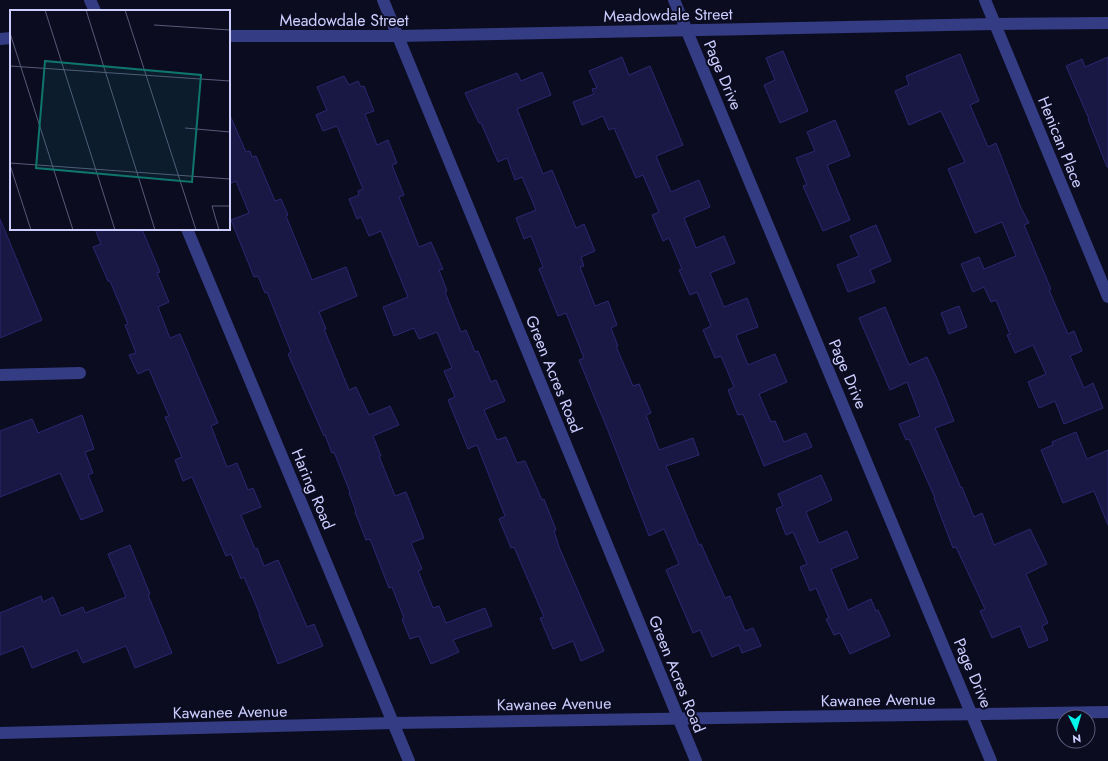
<svg xmlns="http://www.w3.org/2000/svg" width="1108" height="761" font-family="Jost,sans-serif">
  <rect width="100%" height="100%" fill="#0c0c21"/>
  <g fill="#191744" stroke="#2b2771">
    <path d="M783 51 808 111 780 123 764 85 775 80 766 58Z"/>
    <path d="M960 54 979 101 970 105 988 147 996 143 1021 208 1029 223 1024 225 1051 289 1049 290 1068 334 1074 331 1082 351 1070 356 1084 388 1093 383 1103 408 1064 424 1055 401 1039 408 1028 382 1046 374 1033 345 1015 353 1007 335 1010 334 996 300 991 302 984 287 973 292 961 264 979 257 984 269 1016 256 1002 222 975 233 948 169 965 162 941 111 909 125 895 91 909 85 906 76Z"/>
    <path d="M622 57 629 75 650 66 683 145 656 156 671 192 699 180 710 207 684 218 696 248 724 236 735 263 710 273 724 307 747 298 758 327 736 335 748 365 775 354 787 382 759 394 771 422 775 421 784 442 806 433 812 447 764 466 743 414 738 415 728 390 734 387 721 356 715 358 703 330 711 326 697 292 690 295 679 270 682 269 669 238 663 241 652 215 659 212 643 175 636 178 614 128 609 130 603 116 582 125 573 102 594 94 592 89 597 88 589 71Z"/>
    <path d="M1108 57V167H1107L1088 119H1089L1066 66 1082 59 1085 67Z"/>
    <path d="M542 72 551 95 517 109 543 174 552 170 576 228 584 224 595 251 581 257 584 266 580 267 595 306 608 301 617 325 611 328 618 346H616L633 386 639 384 651 413 646 415 659 450 693 438 699 455 666 466 699 545 701 544 725 598 730 596 745 631 753 628 761 646 742 653 739 645 712 657 700 630 693 633 666 570 679 564 664 529 649 536 607 428 579 360 584 358 566 313 558 316 539 269 543 267 531 236 524 239 516 218 536 210 522 177 515 180 507 158 498 162 481 123H479L465 93 517 73 521 81Z"/>
    <path d="M344 76 349 85 358 81 361 87 364 86 374 111 365 114 377 145 388 140 397 163 392 165 404 195 399 197 419 247 431 242 443 269 439 270 447 291 445 292 461 332 466 330 475 352 478 351 491 382 496 380 505 401 484 410 497 440 506 437 517 463 525 461 542 500 544 499 556 530 554 531 559 547 604 651 581 661 573 641 553 649 540 618 544 617 514 547 511 548 499 519 505 516 477 445 468 449 448 400 455 397 444 371 452 368 437 332 419 339 414 328 394 336 383 307 408 297 381 231 369 236 361 217 357 219 349 199 359 195 358 191 363 189 337 126 323 131 316 115 327 110 317 87Z"/>
    <path d="M229 113 246 152 250 151 252 157 256 156 275 201 281 199 288 215 286 216 312 280 346 267 357 296 319 312 326 329H324L349 390 356 387 369 415 390 406 399 425 373 436 381 456H379L395 496 406 492 424 538 411 543 422 569 418 571 433 608 439 606 446 623 485 608 492 626 453 640 459 652 431 664 419 636 410 639 402 619 404 618 392 587 389 588 370 539 366 540 355 512 356 511 349 493 350 492 334 452 332 453 325 435 324 436 288 354 291 352 267 292 265 293 258 276 254 277 231 220 249 213 236 181 229 184Z"/>
    <path d="M835 120 850 156 827 165 850 220 823 231 803 186 807 185 796 158 815 151 807 132Z"/>
    <path d="M0 219 42 320 0 338Z"/>
    <path d="M876 225 891 261 870 270 875 282 848 292 837 265 859 256 850 236Z"/>
    <path d="M95 229H142L160 272 157 273 169 302 158 307 170 338 180 334 218 423 211 426 227 467 237 463 248 490 253 488 261 507 241 515 255 549 257 548 264 566 278 560 307 627 314 624 323 646 278 664 259 615H260L244 577 241 579 231 554 226 556 192 477 183 481 175 460 182 457 165 417 169 416 149 369 138 374 129 355 136 353 125 325 128 324 110 281H108L93 247 101 244Z"/>
    <path d="M959 306 967 327 949 334 941 313Z"/>
    <path d="M885 307 909 365 927 357 938 381 954 421 935 428 961 488 962 487 974 517 982 513 994 545 1030 529 1047 564 1026 574 1048 623 1042 626 1048 640 1029 648 1020 626 992 638 980 611 985 609 956 547 953 548 934 498H935L909 439 906 440 899 424 920 416 907 382 890 390 859 318Z"/>
    <path d="M82 415 94 449 85 452 93 473 88 475 103 511 81 520 60 473 0 497V431L32 419 38 433Z"/>
    <path d="M1076 432 1087 459 1108 450V525L1094 491 1063 503 1041 450 1053 445 1052 442Z"/>
    <path d="M821 475 832 500 806 512 819 543 847 531 858 558 831 569 848 610 871 599 876 611 878 610 890 636 850 654 840 633 834 635 826 619 829 618 816 588 810 591 800 567 807 564 793 532 786 535 776 509 783 506 778 494Z"/>
    <path d="M130 545 150 594 148 595 172 653 135 668 126 646 83 663 77 650 32 668 23 646 0 655V613L41 596 43 602 53 597 61 616 83 607 85 613 126 597 108 554Z"/>
  </g>
  <g fill="none" stroke-linecap="round" stroke-linejoin="round">
    <g stroke="#343d83" stroke-width="12">
      <path d="M90 0 95 11"/>
      <path d="M383 0 696 761"/>
      <path d="M674 0 991 761"/>
      <path d="M985 0 1108 297"/>
      <path d="M229 36H398L995 24 1108 23"/>
      <path d="M0 39 11 38"/>
      <path d="M187 229 409 761"/>
      <path d="M0 375 80 373"/>
      <path d="M0 733 393 723 1108 712"/>
    </g>
  </g>
  <g text-anchor="middle" dominant-baseline="central" stroke-width="4" stroke-linejoin="round" paint-order="stroke">
    <g font-size="16" fill="#ccceff" stroke="#0c0c21">
      <text transform="translate(668 15) rotate(-1)">Meadowdale Street</text>
      <text x="344" y="20">Meadowdale Street</text>
      <text transform="translate(723 75) rotate(67)">Page Drive</text>
      <text transform="translate(1061 142) rotate(68)">Henican Place</text>
      <text transform="translate(554 374) rotate(68)">Green Acres Road</text>
      <text transform="translate(848 374) rotate(67)">Page Drive</text>
      <text transform="translate(313 489) rotate(67)">Haring Road</text>
      <text transform="translate(973 673) rotate(67)">Page Drive</text>
      <text transform="translate(677 674) rotate(68)">Green Acres Road</text>
      <text transform="translate(878 700) rotate(-1)">Kawanee Avenue</text>
      <text transform="translate(554 704) rotate(-1)">Kawanee Avenue</text>
      <text transform="translate(230 712) rotate(-1)">Kawanee Avenue</text>
    </g>
  </g>
  <g transform="translate(10 10)">
    <rect width="220" height="220" fill="#0c0c21"/>
    <path fill="none" stroke="#595a7a" stroke-width="1" d="M35 0 105 220M76 0 145 220M115 0 186 220M144 15 220 20M0 23 63 220M0 56 220 71M175 118 220 122M0 153 220 169M0 155 21 220M209 220 202 196H220"/>
    <path fill="#0f766e" fill-opacity="0.15" stroke="#0f766e" stroke-width="2" d="M35 51 191 65 182 172 26 158Z"/>
    <rect width="220" height="220" fill="none" stroke="#ccceff" stroke-width="2"/>
  </g>
  <g transform="translate(1076 729) rotate(175)"><circle r="19" fill="#0c0c21" stroke="#595a7a"/>
  <path d="M0-3L7 15L0 10L-7 15Z" fill="#00f7ea"/>
  <text y="-6" font-size="11" font-weight="bold" text-anchor="middle" fill="#ccceff">N</text>
  </g>
</svg>
